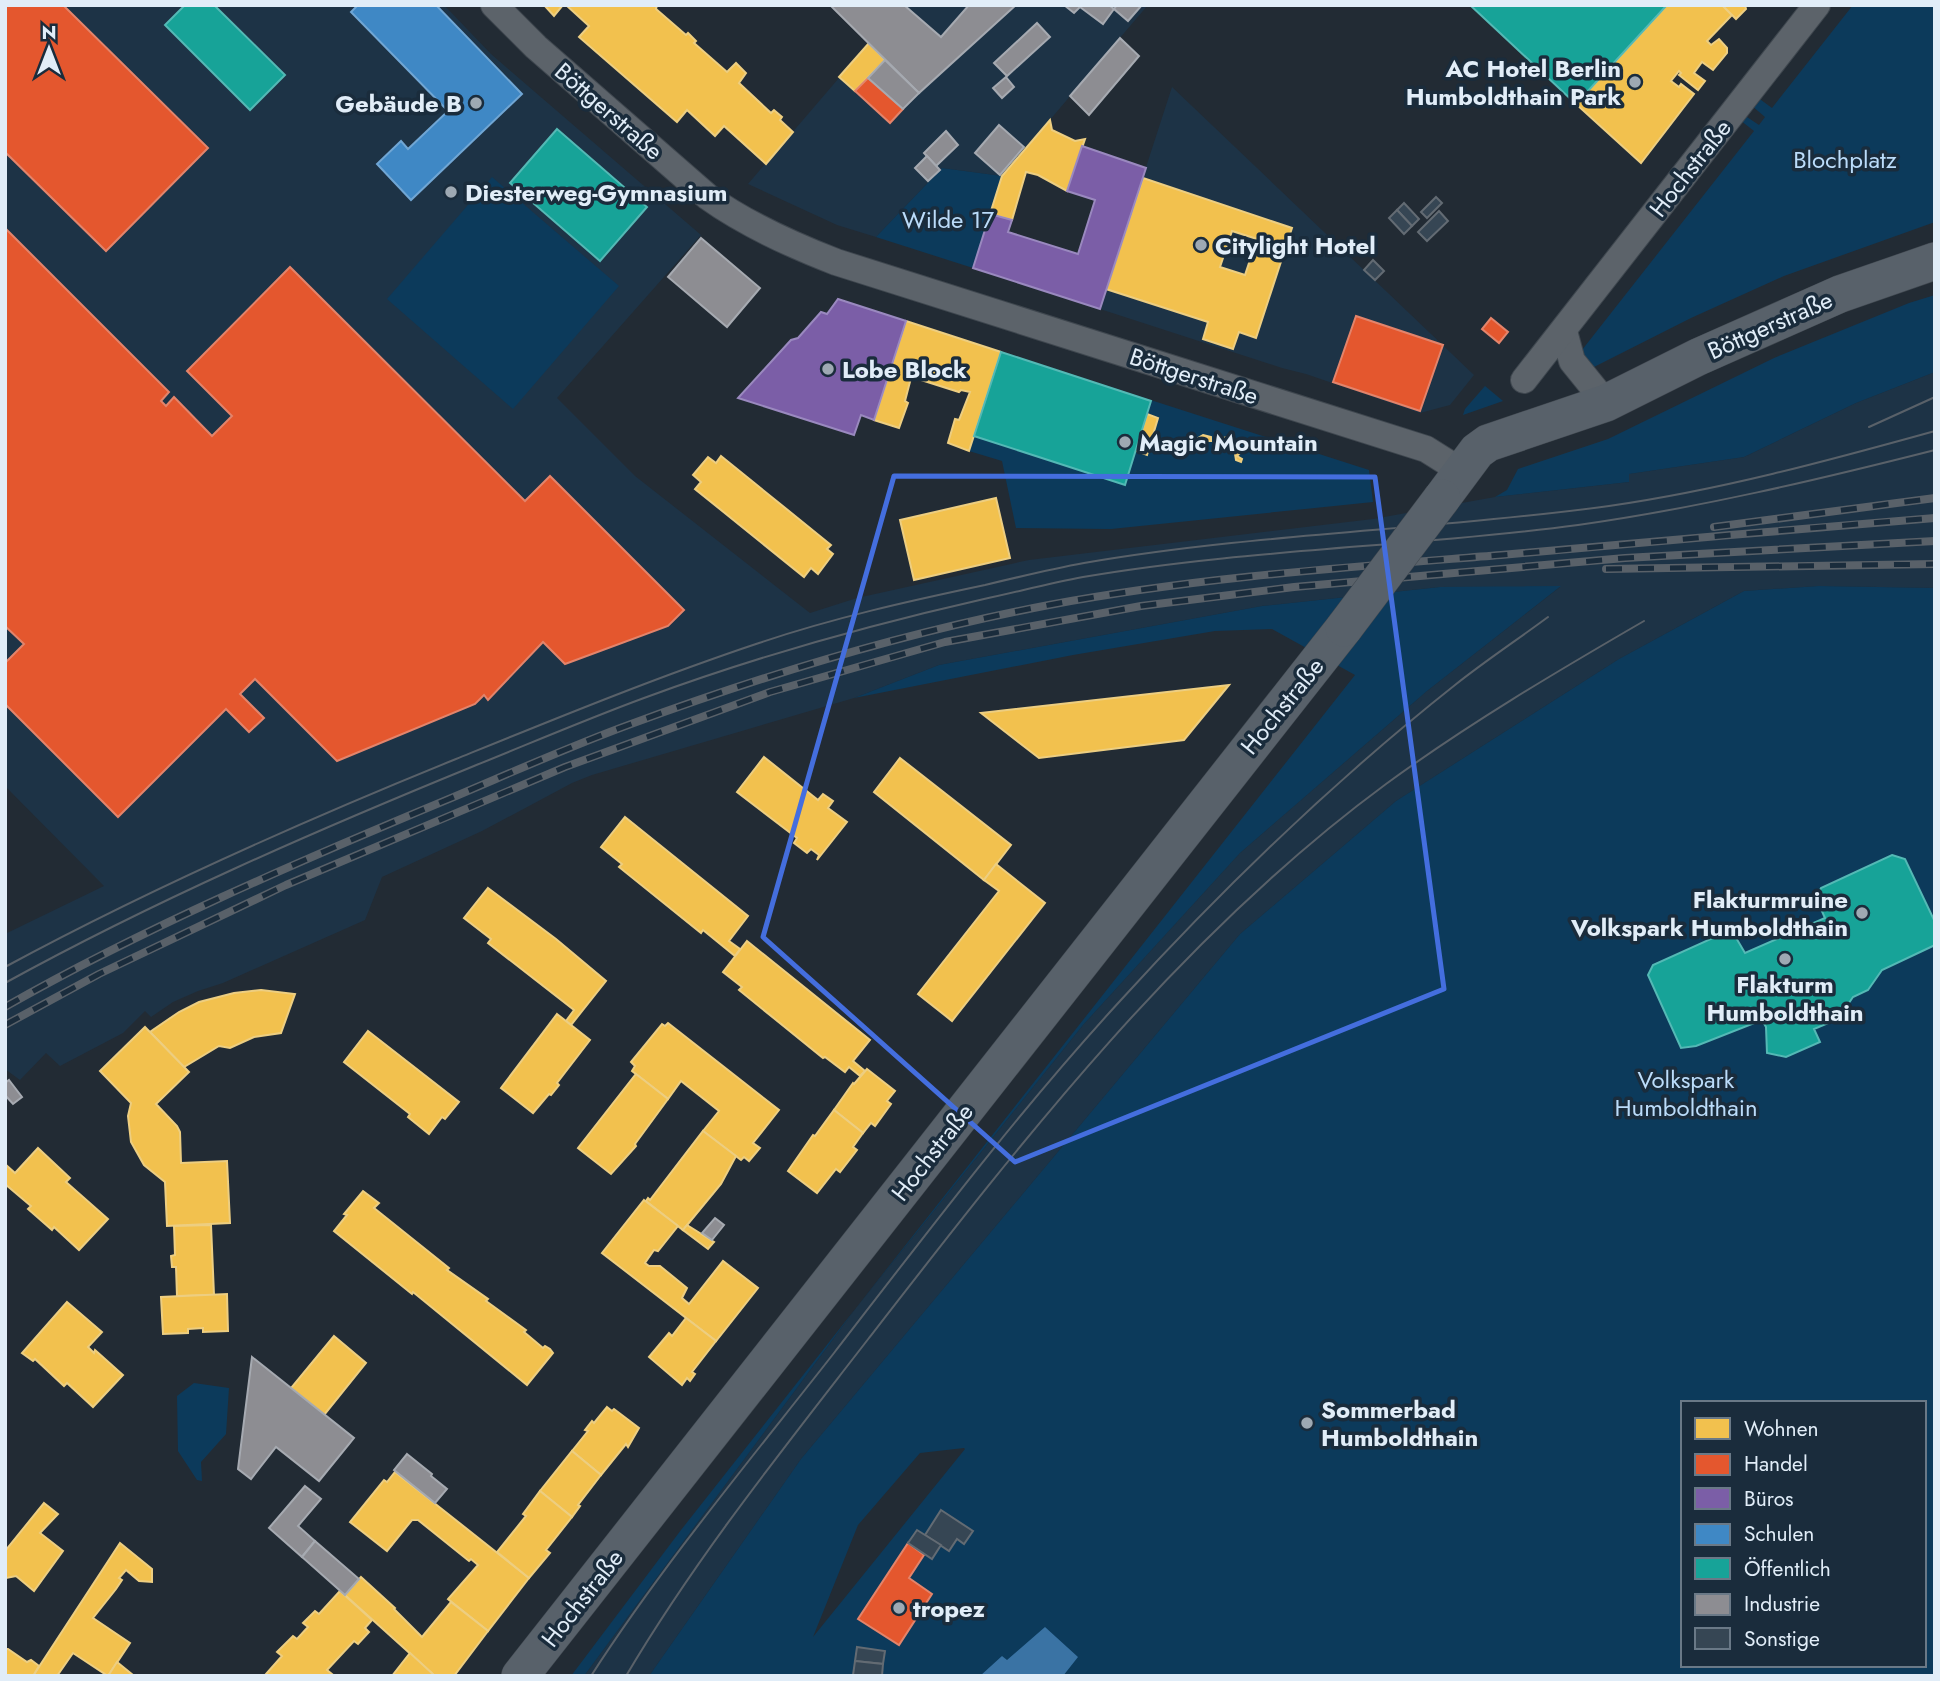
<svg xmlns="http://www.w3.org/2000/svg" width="1940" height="1681" font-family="Jost,sans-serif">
  <rect width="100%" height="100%" fill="#222b34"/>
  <g fill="#1d3346">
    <path d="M5 5H444L491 54 701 235 557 398 635 476 810 613 857 598 1029 560 1373 519 1495 497 1629 482V474L1744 457 1856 403 1935 372V588L1819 586 1744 591 1619 659 1396 801 1240 934 801 1459 649 1676H584L856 1308 1083 1025 1240 853 1427 691 1560 587H1440L1262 606 939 665 854 698 592 775 572 783 482 831 382 877 365 920 223 983 198 991 173 1002 151 1017 145 1011 123 1033 60 1066 46 1053 20 1080 5 1069V934L104 886 5 786Z"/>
    <path d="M830 5H1148L1002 176 942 168 876 237 837 225 748 184 869 43Z"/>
    <path d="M1172 87 1474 375 1450 405 1420 413 1306 374 1282 368 1100 309Z"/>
  </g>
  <g fill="#0c3a5b" fill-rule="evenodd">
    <path d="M1853 5H1935V222L1784 276 1691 318 1594 367 1583 358 1582 350 1754 131 1740 120 1744 115 1759 125 1765 117 1751 105 1757 97 1772 108Z"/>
    <path d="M942 168 1002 176 973 268 876 237Z"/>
    <path d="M492 177 619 286 513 409 387 299Z"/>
    <path d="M1935 295V372L1856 403 1744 457 1629 474V482L1495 497 1507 490 1518 469 1608 439 1774 358 1909 303Z"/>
    <path d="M1001 352 1369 470 1373 502 1111 529 1016 528 1002 461 969 451Z"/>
    <path d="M1485 386 1503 401 1463 415 1465 409Z"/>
    <path d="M1561 586 1427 691 1240 853 1083 1025 856 1308 584 1676H571L681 1530 1355 675 1272 629 1215 631 1073 655 854 698 939 665 1262 606 1440 587Z"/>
    <path d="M1819 586 1935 588V1676H649L801 1459 1240 934 1396 801 1619 659 1744 591ZM1683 1403H1924V1665H1683ZM964 1448 965 1449 813 1637 858 1525 920 1453Z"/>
    <path d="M194 1383 229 1388 226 1434 201 1462 202 1481 197 1480 178 1451 177 1396Z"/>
  </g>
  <path fill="#3a73a4" d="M1045 1627 1078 1657 1063 1676H980L1002 1656 1007 1660Z"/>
  <g fill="#f2c14e" stroke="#edce81" stroke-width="2" fill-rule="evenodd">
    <path d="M544 5H563L554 16Z"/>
    <path d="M566 5H657L656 9 686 35 688 33 696 41 694 43 727 72 736 63 746 73 739 83 771 113 774 110 782 117 780 120 793 132 766 164 724 126 715 136 687 110 677 122 579 37 589 26Z"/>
    <path d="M1667 5H1722L1732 15 1707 41 1711 45 1719 39 1727 48V53L1713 70 1702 62 1694 73 1705 81 1698 90 1679 75 1681 73 1679 71 1671 81 1679 87 1681 84 1694 94 1641 163 1576 104Z"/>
    <path d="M1722 5H1745L1746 9 1736 19Z"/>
    <path d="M869 43 885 60 855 91 839 77Z"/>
    <path d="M1050 120 1052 130 1075 141 1085 139 1067 191 1038 175 1026 172 1012 220 990 214 1002 176Z"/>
    <path d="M1143 178 1292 228 1256 338 1239 332 1233 349 1203 339 1208 322 1106 289ZM1232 231 1257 239 1245 275 1220 267Z"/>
    <path d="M906 321 1001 352 969 451 948 443 955 419 959 420 970 392 961 390 959 392 921 380V377L912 374 905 401 908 403 899 428 874 420Z"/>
    <path d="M1147 414 1158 418 1147 455 1136 451Z"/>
    <path d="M1203 435 1211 437V441H1207V438H1202L1201 443 1197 444 1198 438Z"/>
    <path d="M1227 437V442L1223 446 1214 445V441H1217L1218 444 1223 443V438Z"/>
    <path d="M1240 448 1244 449 1237 456 1242 459 1241 462 1236 460 1235 454Z"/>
    <path d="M721 456 831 545 827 549 833 554 818 574 811 568 804 577 695 489 701 482 693 475 708 457 716 463Z"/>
    <path d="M996 498 1010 558 914 580 900 520Z"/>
    <path d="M1229 685 1184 740 1039 758 981 713Z"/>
    <path d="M764 757 818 800 823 794 833 801 828 808 847 822 817 860 819 855 811 849 807 853 794 843 797 838 737 792Z"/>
    <path d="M900 758 1011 845 984 880 874 792Z"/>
    <path d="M625 817 748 916 729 941 740 949 735 956 703 930 701 933 619 867 622 864 601 847Z"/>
    <path d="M996 864 1045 903 952 1021 918 994 999 891 984 880Z"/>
    <path d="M488 888 556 939 606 981 571 1025 566 1021 574 1010 488 943 491 939 464 918Z"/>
    <path d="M747 941 870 1040 853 1061 865 1071 860 1076 849 1067 845 1072 825 1057 823 1058 739 990 742 987 723 972Z"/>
    <path d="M261 990 295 994 281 1033 254 1037 230 1048 219 1046 184 1067 150 1032 179 1012 199 1002 234 993Z"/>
    <path d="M557 1014 590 1040 557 1083 559 1085 551 1095 549 1094 533 1113 501 1088Z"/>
    <path d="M668 1023 779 1110 753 1143 760 1148 749 1161 744 1157 741 1160 703 1131 719 1111 681 1081 668 1099 632 1071 635 1066 631 1062 662 1024 665 1026Z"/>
    <path d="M145 1027 189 1072 156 1104 177 1126 180 1132 181 1163 227 1161 230 1223 167 1226 165 1182 144 1165 131 1142 128 1116 131 1103 100 1071Z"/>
    <path d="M368 1031 459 1102 445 1119 442 1117 429 1134 408 1117 410 1114 344 1062Z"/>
    <path d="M867 1069 895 1091 887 1101 891 1104 875 1126 871 1123 863 1133 834 1110 853 1083 854 1084Z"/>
    <path d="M636 1074 668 1099 635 1144 636 1146 611 1174 578 1148Z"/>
    <path d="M834 1110 863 1133 853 1147 857 1150 840 1172 836 1169 817 1193 788 1171 813 1135 815 1136Z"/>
    <path d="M703 1131 736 1156 721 1184 683 1230 646 1201 648 1198 650 1200Z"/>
    <path d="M38 1148 70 1178 66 1182 108 1219 79 1250 54 1227 52 1230 28 1209 31 1206 5 1184V1164L15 1173Z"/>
    <path d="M363 1191 379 1203 374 1208 449 1268 447 1270 488 1299 486 1301 526 1330 524 1332 543 1348 545 1346 550 1349 553 1353 527 1385 413 1292 412 1294 334 1231 347 1215 344 1214Z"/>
    <path d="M644 1200 678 1226 658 1251 654 1250 645 1263 649 1266H660L687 1288 682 1298 689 1304 723 1261 758 1288 716 1341 602 1253Z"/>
    <path d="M211 1225 214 1295 177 1296 176 1267H172L171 1256 175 1255 174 1226Z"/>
    <path d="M687 1225 714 1242 708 1249 683 1230Z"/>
    <path d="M227 1294 228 1331 203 1332V1328L188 1329V1333L163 1334 161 1297Z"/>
    <path d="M67 1302 102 1332 88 1347 94 1353 95 1350 123 1375 93 1407 67 1383 64 1386 35 1359 33 1361 22 1353Z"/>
    <path d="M686 1318 716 1341 692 1372 695 1374 690 1381 687 1378 682 1385 649 1357 669 1333 672 1336Z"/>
    <path d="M334 1336 366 1363 324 1415 291 1388Z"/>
    <path d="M607 1407 612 1411 614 1409 639 1428 628 1447 626 1444 601 1475 572 1451 588 1431 585 1430 592 1421 594 1423Z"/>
    <path d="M572 1451 601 1475 578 1505 580 1506 572 1517 540 1491Z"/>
    <path d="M395 1472 529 1578 488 1631 448 1599 478 1565 471 1559 469 1561 418 1520H412L387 1551 350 1522 384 1480 387 1482Z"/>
    <path d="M540 1491 572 1517 546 1550 550 1553 529 1578 497 1552 526 1516 523 1514Z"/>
    <path d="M44 1503 58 1514 40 1533 63 1551 34 1591 16 1576 6 1578 5 1581V1551Z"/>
    <path d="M120 1543 152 1569V1582L139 1581 126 1570 119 1578 122 1580 116 1589 93 1618 130 1643 108 1676 73 1653 57 1676H33Z"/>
    <path d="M361 1577 395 1608 394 1609 422 1637 451 1602 488 1631 454 1676H435L345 1595Z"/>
    <path d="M340 1591 372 1620 365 1628 369 1632 358 1644 354 1641 327 1670 332 1674 330 1676H268L266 1674 282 1656 277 1652 293 1636 297 1639 308 1627 303 1623 315 1611 319 1614Z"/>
    <path d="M5 1649H8L27 1662 31 1660 39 1666 33 1676H5Z"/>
    <path d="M410 1653 435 1676H392Z"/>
    <path d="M117 1662 133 1675 143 1676H108Z"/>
  </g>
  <g fill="#e4572e" stroke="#e3846b" stroke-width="2">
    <path d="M5 5H63L208 148 106 251 5 152Z"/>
    <path d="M868 78 903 109 890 123 855 91Z"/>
    <path d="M5 228 169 392 161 401 166 406 174 397 212 436 232 416 187 371 290 267 525 501 550 476 684 610 668 626 565 664 543 642 488 700 484 695 475 704 337 761 255 679 240 694 264 718 249 732 226 709 118 817 5 704V663L24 644 5 626Z"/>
    <path d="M1356 316 1443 345 1420 411 1333 382Z"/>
    <path d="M1491 318 1508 332 1499 343 1482 329Z"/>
    <path d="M908 1543 924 1555 909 1578 932 1594 899 1645 858 1619Z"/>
  </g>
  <g fill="#7b5ea7" stroke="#9a89bf" stroke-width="2">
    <path d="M1082 146 1146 168 1100 309 973 268 990 214 1012 220 1008 232 1078 254 1095 200 1067 191Z"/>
    <path d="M838 299 906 321 874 420 861 415 854 435 738 398 791 340 798 338 821 312 827 314Z"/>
  </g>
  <path fill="#3f88c5" stroke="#70a6d4" stroke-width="2" d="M358 5H436L522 94 411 200 377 164 401 141 408 149 448 111 351 12Z"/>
  <g fill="#17a398" stroke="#54b9b5" stroke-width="2">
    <path d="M185 5H214L285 75 250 110 165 25Z"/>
    <path d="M1470 5H1667L1576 104Z"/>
    <path d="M557 129 647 207 600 261 510 183Z"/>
    <path d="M1001 352 1151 401 1125 485 974 436Z"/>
    <path d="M1892 855 1905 859 1935 922V945L1882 970 1868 990 1853 997 1838 1019 1814 1029 1820 1042 1786 1057 1767 1053 1766 1027 1762 1020 1696 1046 1681 1048 1648 975 1653 965 1726 932 1735 936 1745 953 1825 918 1816 898 1821 888Z"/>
  </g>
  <g fill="#8d8d92" stroke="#a6aab1" stroke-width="2">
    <path d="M830 5H904L941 37 969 5H1016L919 93Z"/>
    <path d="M1064 5H1109L1114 9 1103 24 1080 7 1074 13Z"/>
    <path d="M1117 5H1142L1128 21 1114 9Z"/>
    <path d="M1037 23 1050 37 1007 76 994 63Z"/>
    <path d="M1120 38 1139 56 1089 115 1070 96Z"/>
    <path d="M885 60 919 93 903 109 868 78Z"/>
    <path d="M1006 77 1014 87 1002 98 993 88Z"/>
    <path d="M999 125 1024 147 1000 175 975 153Z"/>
    <path d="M946 131 958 145 936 166 924 153Z"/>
    <path d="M927 156 940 170 928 181 915 168Z"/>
    <path d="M701 238 760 288 727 327 668 277Z"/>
    <path d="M9 1080 22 1097 13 1104 5 1095V1083Z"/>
    <path d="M715 1218 724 1225 712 1240 702 1233Z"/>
    <path d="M252 1357 354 1438 319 1481 276 1447 251 1479 238 1469Z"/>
    <path d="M407 1454 432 1474 431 1476 447 1489 435 1503 394 1470Z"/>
    <path d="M305 1486 321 1499 298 1526 315 1541 302 1557 269 1528Z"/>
    <path d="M315 1541 359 1579 345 1595 302 1557Z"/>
  </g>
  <g fill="#364654" stroke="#636b73" stroke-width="2">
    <path d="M1436 197 1442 203 1427 218 1421 212Z"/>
    <path d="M1404 203 1419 219 1412 226 1397 210Z"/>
    <path d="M1397 210 1412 226 1404 234 1389 218Z"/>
    <path d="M1439 211 1448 221 1427 241 1418 232Z"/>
    <path d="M1373 260 1384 271 1375 280 1364 270Z"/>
    <path d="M941 1510 973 1531 964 1544 957 1539 949 1551 925 1535Z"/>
    <path d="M917 1530 941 1545 932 1559 908 1543Z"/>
    <path d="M857 1647 885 1651 883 1664 855 1661Z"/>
    <path d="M855 1661 883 1664 882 1676 853 1675Z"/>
  </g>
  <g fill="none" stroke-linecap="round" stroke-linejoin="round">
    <g stroke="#3f474f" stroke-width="28">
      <g id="street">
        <path d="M494 5 536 47 708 197C747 225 792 245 836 262L1426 449 1461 471"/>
        <path d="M1564 331 1572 361 1606 403"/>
        <path d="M1524 380 1817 5"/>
      </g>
    </g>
    <g stroke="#3f474f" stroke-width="38">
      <g id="secondary">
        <path d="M1442 498 1477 451 1488 443 1606 403 1698 357 1840 294 1935 261"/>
        <path d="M520 1676 1344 628"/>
      </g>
    </g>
    <use href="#street" stroke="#5c636a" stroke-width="26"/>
    <use href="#secondary" stroke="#58616a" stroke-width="37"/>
    <g stroke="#596169" stroke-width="2">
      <path d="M1869 427 1935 397"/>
      <path d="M5 967C151 888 303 821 456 759 557 718 657 677 759 643 833 618 909 601 985 585 1018 577 1051 569 1084 563 1258 533 1435 530 1609 506 1720 490 1827 461 1935 431"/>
      <path d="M5 983C156 900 315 831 474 766 531 743 587 719 644 698 755 657 869 625 984 599 1017 592 1050 583 1083 577 1247 549 1413 547 1578 525 1698 508 1817 480 1935 450"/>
      <path d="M591 1676C664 1563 751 1459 834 1353 926 1234 1018 1112 1120 1001 1223 888 1335 780 1455 685 1485 661 1517 640 1548 617"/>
      <path d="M626 1676C697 1556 784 1448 869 1338 1024 1138 1181 935 1386 784 1468 724 1556 672 1644 621"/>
    </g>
    <g stroke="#596169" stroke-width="8">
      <g id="rail">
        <path d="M1714 527 1935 498"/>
        <path d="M1606 569 1935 564"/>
        <path d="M5 1007C146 927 295 863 444 801 506 775 568 747 631 724 767 674 907 632 1049 605 1198 577 1351 567 1501 555 1646 543 1790 529 1935 518"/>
        <path d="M5 1025 99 974 286 885 565 767 770 692 945 642 1141 606 1294 587 1625 558 1935 541"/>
      </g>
    </g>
    <use href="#rail" stroke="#1a2c3c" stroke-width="5" stroke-dasharray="16" stroke-linecap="butt"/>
    <g stroke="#3f474f" stroke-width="38" stroke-linecap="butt">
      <path id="secondary-bridge" d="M1344 628 1442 498"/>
    </g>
    <use href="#secondary-bridge" stroke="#58616a" stroke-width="37"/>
  </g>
  <path fill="none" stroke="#446ede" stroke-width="5" stroke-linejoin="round" d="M894 476 1375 477 1444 989 1015 1162 763 937Z"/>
  <g fill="#9ea9b3" stroke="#1a2c3c" stroke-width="2.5">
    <circle cx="1635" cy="82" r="7"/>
    <circle cx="476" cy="103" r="7"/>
    <circle cx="451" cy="192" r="7"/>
    <circle cx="1201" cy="245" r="7"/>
    <circle cx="828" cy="369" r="7"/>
    <circle cx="1125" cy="442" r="7"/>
    <circle cx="1862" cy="913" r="7"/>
    <circle cx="1785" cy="959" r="7"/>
    <circle cx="1307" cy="1423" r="7"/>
    <circle cx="899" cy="1608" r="7"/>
  </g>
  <g text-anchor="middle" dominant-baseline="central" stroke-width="7" stroke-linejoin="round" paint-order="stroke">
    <g font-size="24" font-weight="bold" fill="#e1edf8" stroke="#1a2c3c" text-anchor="start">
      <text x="1621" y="68" text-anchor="end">AC Hotel Berlin<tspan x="1621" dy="28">Humboldthain Park</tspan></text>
      <text x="462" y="103" text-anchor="end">Gebäude B</text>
      <text x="465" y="192">Diesterweg-Gymnasium</text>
      <text x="1215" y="245">Citylight Hotel</text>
      <text x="842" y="369">Lobe Block</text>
      <text x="1139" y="442">Magic Mountain</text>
      <text x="1848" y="899" text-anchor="end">Flakturmruine<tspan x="1848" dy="28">Volkspark Humboldthain</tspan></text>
      <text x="1785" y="984" text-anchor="middle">Flakturm<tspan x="1785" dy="28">Humboldthain</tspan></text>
      <text x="1321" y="1409">Sommerbad<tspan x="1321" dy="28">Humboldthain</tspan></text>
      <text x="913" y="1608">tropez</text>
    </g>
    <g font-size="24" fill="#e1edf8" stroke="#1a2c3c">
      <text transform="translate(609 111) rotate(41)">Böttgerstraße</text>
      <text transform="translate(1690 168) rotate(-52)">Hochstraße</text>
      <text transform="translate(1770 325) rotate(-24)">Böttgerstraße</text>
      <text transform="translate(1194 376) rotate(18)">Böttgerstraße</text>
      <text transform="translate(1282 706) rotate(-51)">Hochstraße</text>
      <text transform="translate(932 1152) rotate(-52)">Hochstraße</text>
      <text transform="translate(582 1598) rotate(-52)">Hochstraße</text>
    </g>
    <g font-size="24" fill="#bbdcfa" stroke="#1a2c3c">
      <text x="1845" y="159">Blochplatz</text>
      <text x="948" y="219">Wilde 17</text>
      <text x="1686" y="1079">Volkspark<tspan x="1686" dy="28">Humboldthain</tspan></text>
    </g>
  </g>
  <rect width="1940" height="1681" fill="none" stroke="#e1edf8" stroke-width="14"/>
  <rect x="1681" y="1401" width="245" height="266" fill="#1a2c3c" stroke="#6a7987" stroke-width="2"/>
  <rect x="1695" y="1418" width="35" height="21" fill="#f2c14e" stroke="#6a7987" stroke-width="2"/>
  <text x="1744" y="1436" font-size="21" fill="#e1edf8">Wohnen</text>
  <rect x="1695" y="1454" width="35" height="21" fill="#e4572e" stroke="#6a7987" stroke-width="2"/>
  <text x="1744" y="1471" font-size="21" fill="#e1edf8">Handel</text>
  <rect x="1695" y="1488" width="35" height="21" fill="#7b5ea7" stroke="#6a7987" stroke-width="2"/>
  <text x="1744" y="1506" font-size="21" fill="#e1edf8">Büros</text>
  <rect x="1695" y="1524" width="35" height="21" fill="#3f88c5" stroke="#6a7987" stroke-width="2"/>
  <text x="1744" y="1541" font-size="21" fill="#e1edf8">Schulen</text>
  <rect x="1695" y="1558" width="35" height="21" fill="#17a398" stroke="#6a7987" stroke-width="2"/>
  <text x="1744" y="1576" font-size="21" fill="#e1edf8">Öffentlich</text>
  <rect x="1695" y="1594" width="35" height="21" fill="#8d8d92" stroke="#6a7987" stroke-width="2"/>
  <text x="1744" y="1611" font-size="21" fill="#e1edf8">Industrie</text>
  <rect x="1695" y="1628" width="35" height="21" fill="#364654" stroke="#6a7987" stroke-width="2"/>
  <text x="1744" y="1646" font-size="21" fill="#e1edf8">Sonstige</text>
  <g transform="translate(49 49)" stroke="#1a2c3c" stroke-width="5" paint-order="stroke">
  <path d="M0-5L12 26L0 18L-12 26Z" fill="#e1edf8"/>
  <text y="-10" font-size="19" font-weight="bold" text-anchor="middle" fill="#e1edf8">N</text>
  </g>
</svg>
